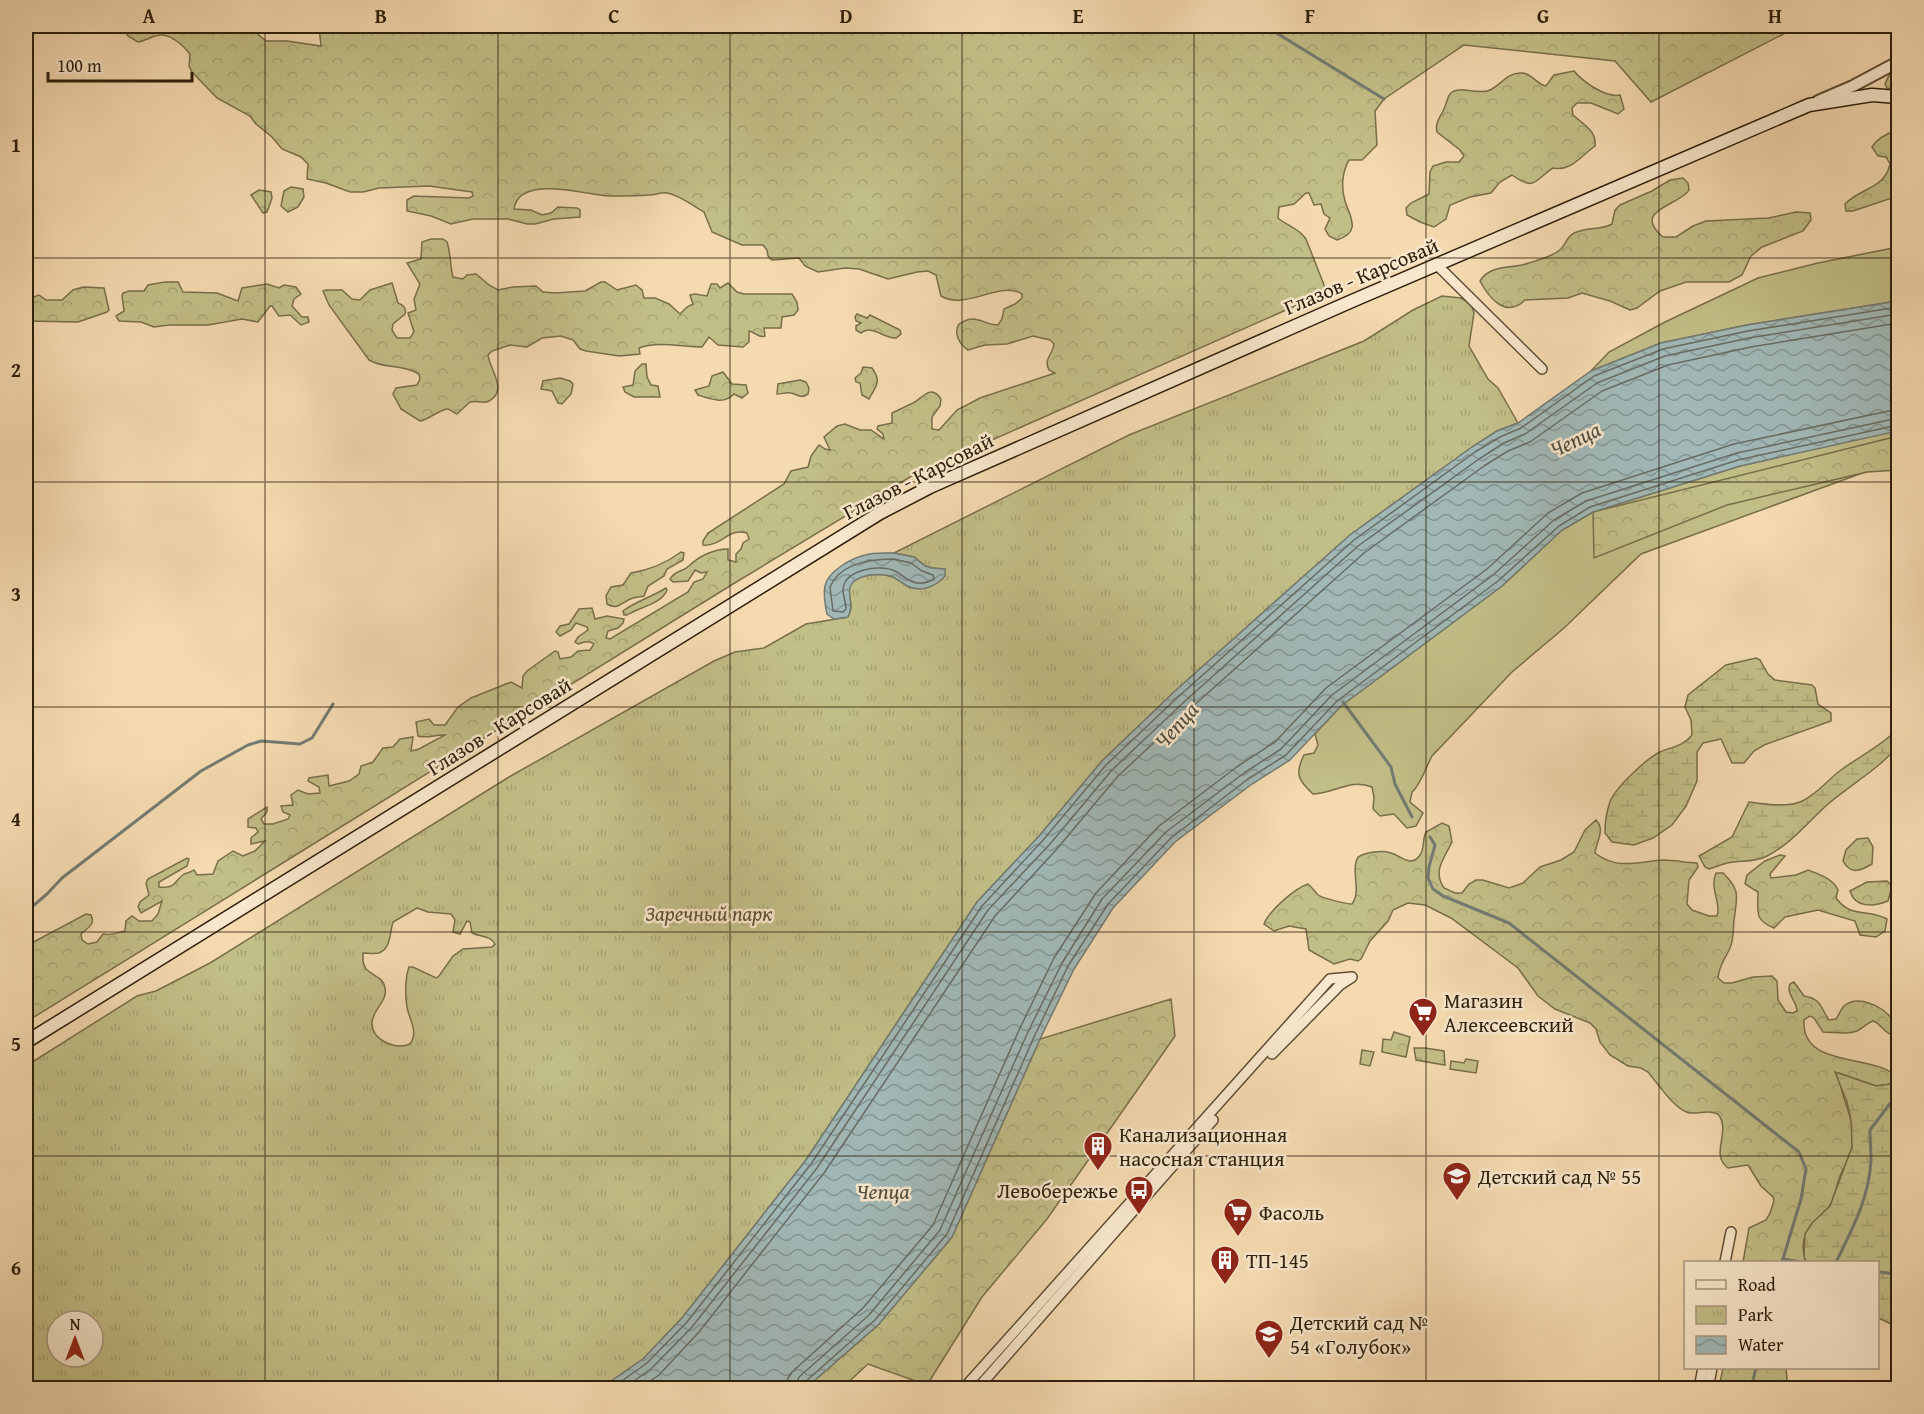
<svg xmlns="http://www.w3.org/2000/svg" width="1924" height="1414" font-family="'Gentium Book Plus',serif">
  <defs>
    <pattern id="forest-crowns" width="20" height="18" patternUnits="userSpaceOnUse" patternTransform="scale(1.5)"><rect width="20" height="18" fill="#c2be87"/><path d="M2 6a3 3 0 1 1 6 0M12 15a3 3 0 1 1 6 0" fill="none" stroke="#a7a373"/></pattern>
    <pattern id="wetland-marsh" width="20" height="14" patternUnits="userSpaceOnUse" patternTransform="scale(1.5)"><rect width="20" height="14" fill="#c2be87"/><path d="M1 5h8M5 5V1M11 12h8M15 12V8" fill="none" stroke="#a7a373"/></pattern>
    <pattern id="park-tufts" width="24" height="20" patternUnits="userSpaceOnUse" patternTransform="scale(1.5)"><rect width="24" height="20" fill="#c2be87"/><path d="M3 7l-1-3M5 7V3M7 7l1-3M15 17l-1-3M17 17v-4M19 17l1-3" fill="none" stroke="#a7a373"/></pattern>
    <pattern id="water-waves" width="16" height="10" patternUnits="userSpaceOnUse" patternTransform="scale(1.5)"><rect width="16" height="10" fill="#a1b8b7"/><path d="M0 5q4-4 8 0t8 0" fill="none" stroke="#849593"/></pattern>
  </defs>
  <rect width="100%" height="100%" fill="#f5dab0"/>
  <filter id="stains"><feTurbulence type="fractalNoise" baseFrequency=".00333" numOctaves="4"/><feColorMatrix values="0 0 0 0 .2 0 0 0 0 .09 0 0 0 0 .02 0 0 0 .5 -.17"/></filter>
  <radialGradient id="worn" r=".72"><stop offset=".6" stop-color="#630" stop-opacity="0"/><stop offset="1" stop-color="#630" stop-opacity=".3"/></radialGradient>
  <g fill="#c2be87" stroke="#786e4a" stroke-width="1.5">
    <path d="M1898 67V89L1887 88 1885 84C1888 77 1891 70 1898 67Z"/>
    <path d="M1898 247V301L1747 325 1661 343 1591 371 1609 352 1665 322 1758 278 1818 263Z"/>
    <path d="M1898 429V460L1641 554 1564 628 1512 672 1432 756C1426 767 1420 786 1412 792L1410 802 1423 813 1416 826 1407 828 1394 814 1380 816 1373 809 1374 797 1372 787C1350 778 1336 793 1313 794 1299 781 1294 774 1304 755L1314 753 1318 745 1315 734 1341 706 1502 586 1562 530 1593 512 1740 466Z"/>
    <path d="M1362 1050 1374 1052 1370 1066 1360 1064Z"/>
    <path d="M1466 1059 1478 1061 1476 1073 1450 1069 1451 1061 1464 1063Z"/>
  </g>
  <g fill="url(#forest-crowns)" stroke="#786e4a" stroke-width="1.5">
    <path d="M152 26H248L266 41H287L321 46 319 26H1799L1651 102 1615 61 1464 45 1384 99 1375 111 1377 145 1362 160H1349C1342 172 1341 188 1345 201 1350 217 1362 232 1337 240L1329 236 1325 229 1330 218 1324 214 1321 204 1314 205 1309 193H1306L1294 204 1279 207 1278 218C1287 226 1299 228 1306 239L1326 290 1320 295 915 474 733 584 26 1022V946L86 914 91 915C96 925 87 928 81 934L82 940 88 944 97 942 103 934C110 936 119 932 125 931L126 921 132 916 139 921H152L158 914 162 901 141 913 138 907 140 902 149 895 146 883 148 879 187 858 189 859 187 866 159 882V887C176 889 174 881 184 874 187 873 191 872 194 870L197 875 213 874 218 861 233 851 243 856 255 851 265 841 251 844V838L258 832 256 828 248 827V819L267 807V812L261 819 264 824H273L288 819 290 815 283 812 281 806 293 805 291 795 298 790 308 794 320 793 319 787 308 781 309 778 328 775 329 786 349 781 359 774 361 766 373 762 383 748 393 747 400 739 413 737 411 751 419 749 445 735C436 734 428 739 418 736L416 722 429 719 434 725H445L458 707 471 698 511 682 522 688 523 676 527 671 555 651 558 652 560 659 571 657 578 651 590 650 594 644C589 640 584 642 578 644L575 642 578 637 588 630 587 627 576 623 571 630 560 636 556 632 560 626 569 624 579 609 592 608 595 619 607 616 624 619 623 623 618 628 608 631 606 638 610 639 688 592 694 582 703 579 707 572 701 573 695 570 688 581 673 582 670 579C675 570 683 572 689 566 699 556 714 549 728 549V560L736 562V554L741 549 743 543 749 539 747 533C729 527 721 547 703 545V541L708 533 784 484 791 471 808 467 811 456 819 445 825 449 830 450 824 437 837 426 845 424 860 430H871L884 439 883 434 877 429 878 426 892 423V413C899 410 904 407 911 404 921 401 930 382 941 399L940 406 932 417V429L939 430 957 410 980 398 1055 373 1049 370C1043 358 1053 355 1054 344L1050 340 1033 336 1007 344 985 345 968 350C960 345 953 333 959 324 977 312 982 325 998 325L1002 319 1004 309 1015 304 1022 298V294C1000 280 966 311 941 296L936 275 928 271 917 272 888 279 859 269 845 268 818 272 805 266 799 258 772 260 768 256 767 250 763 245H742L712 232 704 212C691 205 682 196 667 193 661 192 655 195 649 195 637 196 624 196 612 196 589 196 519 173 514 209L531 210 542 215 551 213 558 207 577 208 580 210V217L554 219 535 224H527L508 219H473L451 224 431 216 407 211V200L414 196 469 198 473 196 472 192 429 186 379 188 363 192H350L326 183 307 179 308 164 301 157 282 149 272 137 256 124 250 116 217 98 192 72 189 66 190 54C185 47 171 34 161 35 153 35 146 41 138 42L128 36 124 30V28C134 27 137 34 149 30Z"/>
    <path d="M1574 71C1583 82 1606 98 1620 95L1624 109 1618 114 1591 103H1577L1572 108 1573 115C1583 124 1597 131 1595 146 1582 155 1571 172 1553 168 1534 180 1536 192 1512 175L1500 182 1491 193 1470 197 1450 205 1446 219 1434 227 1420 222 1407 215 1406 208 1411 203 1429 194 1430 172 1433 166 1446 162H1459L1464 156 1460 150 1437 132C1435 123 1439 119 1443 111 1446 106 1447 98 1450 94 1458 84 1478 96 1490 90 1502 84 1508 72 1522 73 1533 74 1536 84 1546 86L1554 75Z"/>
    <path d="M1898 130V196L1853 211H1846L1845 204C1860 188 1885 189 1890 164L1886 157 1878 156 1872 147C1878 137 1888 133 1898 130Z"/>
    <path d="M1683 178 1688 183 1689 190C1681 205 1630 210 1663 237H1676L1693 226 1706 221 1769 218 1796 212 1810 213 1811 220 1803 231 1762 247 1751 256 1742 275 1729 282H1686L1660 291 1637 308 1630 310 1610 301 1582 293 1568 298 1525 300C1506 319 1489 298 1480 281 1489 266 1507 268 1522 265 1532 262 1553 257 1561 249 1568 241 1567 234 1580 231 1591 227 1602 230 1612 224L1615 210 1620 205 1652 191 1670 180Z"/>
    <path d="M291 187 303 189 304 197 298 207 288 212 281 206 284 191Z"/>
    <path d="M259 190 271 192 272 198 267 212 263 213 251 195Z"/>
    <path d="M431 239H443L447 242C451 254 450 266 453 277L463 279 467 275 476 274 489 285 498 290 513 287 536 286 543 292 555 293 585 291 601 282H605L617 290 636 285 642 290 644 298H655L669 304 680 314 687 307 693 304 690 295 695 294 707 296 711 284H717L720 288 728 283 737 292 744 294H792L797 302 798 310 794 315 782 317 781 328H764L765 336C759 339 755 332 749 331V342L743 347 718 345 709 337 702 347C682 347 658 341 639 348L640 354 619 356 586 351 580 349 573 340 561 336 542 338 527 347 510 345 492 351 488 355C489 368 509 391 489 401 484 404 476 400 470 402L457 414C454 413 451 410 448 409 442 408 428 420 420 421L401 409 393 394 396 388 417 385 420 379 419 374C403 364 384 369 369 360L329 305 323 291 326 290H342L352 299 360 300 370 290 392 283 398 303C403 305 407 308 405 314L393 324 392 330 397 338H410L414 332 408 313 416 310 414 299 420 284 407 263 421 259 422 242Z"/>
    <path d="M165 282H178L183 292 217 293 238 301 242 288 267 284 279 288 284 285 296 287 301 294 294 299 292 306 302 317H308L309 322 301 325 290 315 279 316 272 306H270L258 322 242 319 208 325H169L154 327 141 322 119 321 116 316 124 311 122 296 123 293 129 291H144L148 285Z"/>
    <path d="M83 287 104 288 109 310 107 312 78 322 26 321C25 308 25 299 39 295L46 300H62L73 290Z"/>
    <path d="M857 314 867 318 870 315 900 330 901 334 896 338C884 339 872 324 861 333L856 330V326L861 323 856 321 855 317Z"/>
    <path d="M642 364H646L647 377 651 385 658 386 660 397H634L625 392 623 387 633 385 635 371Z"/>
    <path d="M863 367 872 368C882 382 876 386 869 399L862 395 860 383 856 382 855 378 861 373Z"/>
    <path d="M723 372 732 384 746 385 748 393 742 398 734 394C724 405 711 399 698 395L695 390 709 386 712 376Z"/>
    <path d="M560 378 570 381 573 384 571 394 562 404 558 403 552 391 541 389 543 381Z"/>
    <path d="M800 380 806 382 809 388 808 394C800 399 799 395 791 393 788 392 781 394 777 394L778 384Z"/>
    <path d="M1898 436V470L1867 472 1727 505 1594 558 1593 512Z"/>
    <path d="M681 552 684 553 683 560 667 569 664 576 648 586 644 596C640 597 636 597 633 598 622 601 619 611 607 604L606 596 611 587 623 585 631 573C650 570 665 564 681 552Z"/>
    <path d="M666 588 667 590C662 604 639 607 627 615H624L623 611C636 601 652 597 666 588Z"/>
    <path d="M1596 820C1606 830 1596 842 1595 853 1618 871 1639 861 1664 860 1676 860 1686 863 1697 863L1698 867 1689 880 1687 904 1692 910 1709 916H1717C1722 903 1709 889 1716 873H1723C1741 890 1737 897 1734 920 1733 929 1734 939 1730 948 1725 959 1719 965 1718 978L1724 983H1732L1753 977 1772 976 1777 981 1778 1000 1786 1012 1793 1013 1797 1011C1797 1001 1786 995 1790 984L1794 982 1804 996C1822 999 1820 1007 1829 1020L1836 1019C1839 1015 1841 1009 1844 1006 1858 994 1882 1006 1892 1019 1895 1023 1895 1027 1896 1032L1893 1035C1883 1033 1882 1024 1873 1021 1867 1023 1863 1028 1857 1031 1847 1035 1834 1032 1823 1032L1814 1018 1810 1016 1804 1020C1801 1070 1875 1052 1898 1078V1083L1876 1086 1839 1073C1839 1100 1861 1123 1850 1155 1847 1162 1843 1169 1840 1176 1836 1185 1835 1199 1829 1207 1813 1225 1796 1233 1806 1262H1743L1749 1228 1766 1220 1770 1213 1774 1201 1773 1197 1761 1186 1748 1165 1728 1168C1709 1154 1732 1131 1718 1114 1708 1109 1700 1114 1690 1113 1676 1111 1657 1083 1648 1072L1641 1068 1628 1066 1610 1055 1600 1042 1596 1029 1590 1023 1555 1009 1538 996 1518 968 1451 918 1425 905 1408 903 1393 910 1388 921 1370 941 1361 959 1358 961 1350 959 1334 964 1309 950 1306 929 1289 926 1274 931 1264 924C1269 911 1295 888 1308 884 1312 887 1314 891 1318 895 1322 898 1346 904 1352 904 1362 891 1350 870 1358 857 1367 852 1381 850 1391 853 1401 856 1411 868 1420 855 1425 848 1422 839 1426 832L1442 823 1449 826 1452 842C1445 857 1432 871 1444 888L1455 893H1462L1469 884 1476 880H1483L1509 888 1523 883 1540 867 1561 860 1574 852 1585 830Z"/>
    <path d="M1868 838 1873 847 1872 864C1860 871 1851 875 1843 861L1846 850 1857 839Z"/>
    <path d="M1780 855 1785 856 1770 874 1771 878 1796 875 1808 870C1819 874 1833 879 1838 890L1836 898C1851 919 1868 908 1887 919L1885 931 1876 937 1860 935 1855 921 1818 910 1785 917 1774 928C1754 920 1758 912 1758 892L1745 884 1747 875 1765 861Z"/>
    <path d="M1887 881 1892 886 1888 901C1873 907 1855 908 1850 891L1867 882Z"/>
    <path d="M1171 999 1175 1036 1047 1219 982 1297 927 1385 868 1364 842 1388H806L879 1324 952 1237 1040 1039Z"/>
    <path d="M1394 1032 1410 1037 1406 1057 1382 1052 1383 1039 1391 1040Z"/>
    <path d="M1414 1048H1425L1444 1051 1445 1065 1416 1060Z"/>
    <path d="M1723 1368H1786L1787 1379 1785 1388H1719Z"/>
  </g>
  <g fill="url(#wetland-marsh)" stroke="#786e4a" stroke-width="1.5">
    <path d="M1756 658 1760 660 1768 674 1775 680 1812 685 1815 688 1818 704 1831 713V721L1764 745 1754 751 1744 763H1732L1721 739 1703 743 1697 752V781L1686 806 1672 825 1653 838 1634 845 1612 842 1605 833C1605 823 1606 814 1609 805 1612 790 1646 759 1660 752 1671 747 1684 746 1692 735L1691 720 1685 707 1688 695 1726 665Z"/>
    <path d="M1898 729V746C1879 769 1850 785 1827 805 1808 822 1791 844 1767 856 1754 863 1741 860 1727 863 1721 865 1715 867 1709 869L1705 867 1699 856 1732 837 1749 802C1762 804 1788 807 1800 802 1817 795 1827 780 1841 770 1860 756 1881 746 1898 729Z"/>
    <path d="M1835 1072 1876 1086 1898 1083V1327L1878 1318V1262H1806L1804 1256 1805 1234 1812 1223 1830 1206 1852 1147 1851 1120 1847 1102Z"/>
  </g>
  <path fill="url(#park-tufts)" stroke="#786e4a" stroke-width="1.5" fill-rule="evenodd" d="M1442 296 1461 298 1471 304 1474 313 1469 346 1488 379 1498 388 1518 423 1497 431 1472 447 1350 535 1174 692 1102 761 1040 835 977 902 806 1160 682 1318 643 1359 601 1388H26V1066L137 996 156 991 210 963 509 777 714 661 735 652 764 648 806 624 848 617C854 606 849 601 849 590 850 574 878 573 889 576 896 577 904 584 910 588L944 569 932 568 925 566 914 557 894 553 1129 435 1364 341 1413 310ZM417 908 428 912 451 914 455 920 453 932 460 934 467 921 470 922 472 933C480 937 490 935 495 944L492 947 463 949 453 956 439 976 436 978 413 967H409C405 978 405 996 407 1007 409 1019 419 1032 410 1044 395 1050 371 1040 372 1022 373 1009 388 1001 385 988 384 978 372 975 366 969L363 962V953C367 953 375 954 379 953 391 949 390 931 393 922ZM57 1321H93V1357H57Z"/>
  <g fill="url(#water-waves)" stroke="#737b73" stroke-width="1.5">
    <path d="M1898 301V431L1740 466 1593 512 1562 530 1502 586 1341 706 1290 760 1252 784 1175 842 1113 908 1074 969 1040 1039 952 1237 879 1324 806 1388H601L643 1359 682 1318 806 1160 977 902 1040 835 1102 761 1174 692 1350 535 1472 447 1497 431 1518 423 1591 371 1661 343 1747 325Z"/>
    <path d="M894 553 914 557 925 566 932 568 945 569V576C935 587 921 593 907 586 902 583 896 578 891 576 880 573 857 574 851 585 846 593 855 604 848 617L834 619 827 614C825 605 823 595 825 586 828 571 852 558 865 555 874 552 885 553 894 553Z"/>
  </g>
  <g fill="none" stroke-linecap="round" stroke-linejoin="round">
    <g stroke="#676c62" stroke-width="1.5">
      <path d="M894 559 911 563 922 571 933 575 934 579C927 583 919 585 911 581 905 579 901 574 895 571 880 564 844 569 843 590 843 596 846 602 846 609L843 612 833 611 830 587C840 563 872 559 894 559Z"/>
      <path d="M612 1388 647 1363 687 1322 811 1164 982 906 1044 839 1106 765 1178 697 1354 540 1475 452 1500 437 1521 428 1594 376 1663 349 1748 331 1898 307"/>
      <path d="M624 1388 652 1368 692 1327 817 1168 988 910 1050 844 1112 770 1184 702 1358 546 1479 459 1504 443 1525 434 1597 383 1665 356 1749 338 1898 314"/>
      <path d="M640 1388 659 1375 699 1332 824 1173 995 916 1056 850 1118 776 1190 709 1364 553 1484 466 1508 451 1530 442 1602 391 1668 365 1751 347 1898 323"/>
      <path d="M786 1388 787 1380 792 1372 863 1308 933 1225 1019 1030 1054 958 1096 893 1159 826 1238 766 1275 742 1326 688 1487 569 1548 513 1582 493 1734 444 1898 409"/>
      <path d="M795 1388 799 1377 869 1315 940 1230 1027 1034 1062 963 1102 899 1166 832 1244 773 1281 749 1332 695 1493 575 1554 520 1586 501 1737 453 1898 418"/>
      <path d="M803 1388 805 1382 875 1320 947 1234 1034 1037 1068 966 1108 904 1171 838 1248 779 1286 755 1337 701 1498 581 1559 526 1590 507 1738 460 1898 425"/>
    </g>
    <g stroke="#737b73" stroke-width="3">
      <path d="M1265 26 1384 99"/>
      <path d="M1343 702 1391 767 1395 784 1412 817"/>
      <path d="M1430 837 1435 845 1429 867 1428 878 1433 889 1443 896 1509 923 1799 1152 1806 1169 1801 1199 1782 1262"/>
      <path d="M26 912 47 894 62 878 201 771 248 745 261 741 300 744 312 738 333 704"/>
      <path d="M1783 1259 1801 1262"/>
      <path d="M1836 1262C1852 1230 1870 1196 1871 1159 1871 1150 1870 1140 1870 1130L1898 1093"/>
      <path d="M1878 1272 1898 1274"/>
      <path d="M1751 1388 1756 1368"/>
    </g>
    <g stroke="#5f4e35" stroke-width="12">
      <g id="minor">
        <path d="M1437 265 1542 369"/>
        <path d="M1272 1054 1340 985 1351 978"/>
        <path d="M1725 1262 1731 1232"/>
        <path d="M964 1388 1330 979 1352 977"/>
        <path d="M978 1388 1213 1120"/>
        <path d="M1699 1388 1703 1368"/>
        <path d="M1708 1388 1712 1368"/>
      </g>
    </g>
    <g stroke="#5f4e35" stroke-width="14">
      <path id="tertiary" d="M1818 101 1853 86 1898 62"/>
    </g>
    <g stroke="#2d1f0c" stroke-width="15">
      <path id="secondary" d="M26 1042 880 513 930 487 1352 301 1809 105 1872 95 1898 97"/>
    </g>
    <use href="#minor" stroke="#f8e7cc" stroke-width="9"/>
    <use href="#tertiary" stroke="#f8e7cc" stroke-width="10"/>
    <use href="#secondary" stroke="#f8e7cc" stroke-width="12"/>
  </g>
  <path fill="none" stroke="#2d1f0c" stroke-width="1.5" stroke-opacity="0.55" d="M265 26V1388M498 26V1388M730 26V1388M962 26V1388M1194 26V1388M1426 26V1388M1659 26V1388M26 258H1898M26 482H1898M26 707H1898M26 932H1898M26 1156H1898"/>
  <defs>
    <g id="supermarket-pin" transform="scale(1.5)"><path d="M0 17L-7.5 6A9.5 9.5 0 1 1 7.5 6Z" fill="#8f2418" stroke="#f8e7cc"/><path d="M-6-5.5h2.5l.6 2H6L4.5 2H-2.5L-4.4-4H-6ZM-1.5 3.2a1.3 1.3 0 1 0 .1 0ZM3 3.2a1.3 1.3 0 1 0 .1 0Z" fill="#fff"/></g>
    <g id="building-pin" transform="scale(1.5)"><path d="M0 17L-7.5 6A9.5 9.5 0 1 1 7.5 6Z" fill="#8f2418" stroke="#f8e7cc"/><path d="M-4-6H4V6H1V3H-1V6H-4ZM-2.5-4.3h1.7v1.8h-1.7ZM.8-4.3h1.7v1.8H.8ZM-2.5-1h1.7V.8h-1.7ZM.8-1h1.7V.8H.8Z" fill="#fff"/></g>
    <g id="school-pin" transform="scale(1.5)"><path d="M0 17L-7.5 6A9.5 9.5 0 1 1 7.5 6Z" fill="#8f2418" stroke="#f8e7cc"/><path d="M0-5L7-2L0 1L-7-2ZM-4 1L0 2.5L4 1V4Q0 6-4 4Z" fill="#fff"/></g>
    <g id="bus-pin" transform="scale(1.5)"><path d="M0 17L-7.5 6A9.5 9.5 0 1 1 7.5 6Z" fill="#8f2418" stroke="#f8e7cc"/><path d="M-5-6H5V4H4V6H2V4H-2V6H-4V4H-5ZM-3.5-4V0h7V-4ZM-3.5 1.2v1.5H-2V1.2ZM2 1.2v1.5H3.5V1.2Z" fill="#fff"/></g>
  </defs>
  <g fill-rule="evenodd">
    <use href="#supermarket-pin" x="1423" y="1012"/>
    <use href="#building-pin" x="1098" y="1146"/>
    <use href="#school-pin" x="1457" y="1176"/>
    <use href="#bus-pin" x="1139" y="1190"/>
    <use href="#supermarket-pin" x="1238" y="1212"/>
    <use href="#building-pin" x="1225" y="1260"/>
    <use href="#school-pin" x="1269" y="1334"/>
  </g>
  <g text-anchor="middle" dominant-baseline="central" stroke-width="5" stroke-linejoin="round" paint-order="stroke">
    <g font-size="21" fill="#2d1f0c" stroke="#f8e7cc">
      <text transform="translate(1361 276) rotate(-23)">Глазов - Карсовай</text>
      <text transform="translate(918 476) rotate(-27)">Глазов - Карсовай</text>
      <text transform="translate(499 726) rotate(-32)">Глазов - Карсовай</text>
    </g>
    <g font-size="21" font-style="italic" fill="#5a4f31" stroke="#f8e7cc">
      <text x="709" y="913">Заречный парк</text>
    </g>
    <g font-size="21" fill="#2d1f0c" stroke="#f8e7cc" text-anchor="start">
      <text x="1444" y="1000">Магазин<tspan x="1444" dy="24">Алексеевский</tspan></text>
      <text x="1119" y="1134">Канализационная<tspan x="1119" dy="24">насосная станция</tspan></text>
      <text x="1478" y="1176">Детский сад № 55</text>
      <text x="1118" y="1190" text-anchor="end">Левобережье</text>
      <text x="1259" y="1212">Фасоль</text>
      <text x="1246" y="1260">ТП-145</text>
      <text x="1290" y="1322">Детский сад №<tspan x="1290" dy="24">54 «Голубок»</tspan></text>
    </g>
    <g font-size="22" font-style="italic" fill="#504d3f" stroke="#f8e7cc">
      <text transform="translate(1575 439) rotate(-26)">Чепца</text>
      <text transform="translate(1176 725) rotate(-48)">Чепца</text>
      <text x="883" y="1191">Чепца</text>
    </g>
  </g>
  <rect width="1924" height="1414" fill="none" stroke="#f5dab0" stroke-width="66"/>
  <rect x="1684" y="1261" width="195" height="108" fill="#f8e7cc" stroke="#a7977f" stroke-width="1.5"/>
  <rect x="1696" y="1280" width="30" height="9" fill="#f8e7cc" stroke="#a7977f" stroke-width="1.5"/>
  <text x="1738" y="1291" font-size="18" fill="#2d1f0c">Road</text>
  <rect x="1696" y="1306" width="30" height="18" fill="url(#park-tufts)" stroke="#a7977f" stroke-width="1.5"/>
  <text x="1738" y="1321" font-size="18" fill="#2d1f0c">Park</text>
  <rect x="1696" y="1336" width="30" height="18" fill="url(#water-waves)" stroke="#a7977f" stroke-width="1.5"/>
  <text x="1738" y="1351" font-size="18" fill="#2d1f0c">Water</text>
  <g transform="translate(75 1339)"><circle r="28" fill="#f8e7cc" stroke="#a7977f" stroke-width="1.5"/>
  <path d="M0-4.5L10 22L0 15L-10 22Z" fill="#8f2418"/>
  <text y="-9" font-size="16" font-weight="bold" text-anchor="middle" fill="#2d1f0c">N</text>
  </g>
  <path d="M48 72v9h144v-9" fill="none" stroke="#2d1f0c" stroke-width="3"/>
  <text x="57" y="72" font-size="18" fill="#2d1f0c" stroke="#f8e7cc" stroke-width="4.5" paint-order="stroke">100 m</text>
  <rect x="33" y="33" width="1858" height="1348" fill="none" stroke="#2d1f0c" stroke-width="2"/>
  <g font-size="20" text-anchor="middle" font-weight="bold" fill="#2d1f0c">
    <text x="149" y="23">A</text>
    <text x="381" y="23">B</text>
    <text x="614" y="23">C</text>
    <text x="846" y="23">D</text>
    <text x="1078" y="23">E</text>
    <text x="1310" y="23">F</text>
    <text x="1543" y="23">G</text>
    <text x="1775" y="23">H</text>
    <text x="16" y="152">1</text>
    <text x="16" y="377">2</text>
    <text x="16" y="601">3</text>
    <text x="16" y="826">4</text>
    <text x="16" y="1051">5</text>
    <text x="16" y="1275">6</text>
  </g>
  <rect width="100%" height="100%" filter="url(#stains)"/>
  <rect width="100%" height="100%" fill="url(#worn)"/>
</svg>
